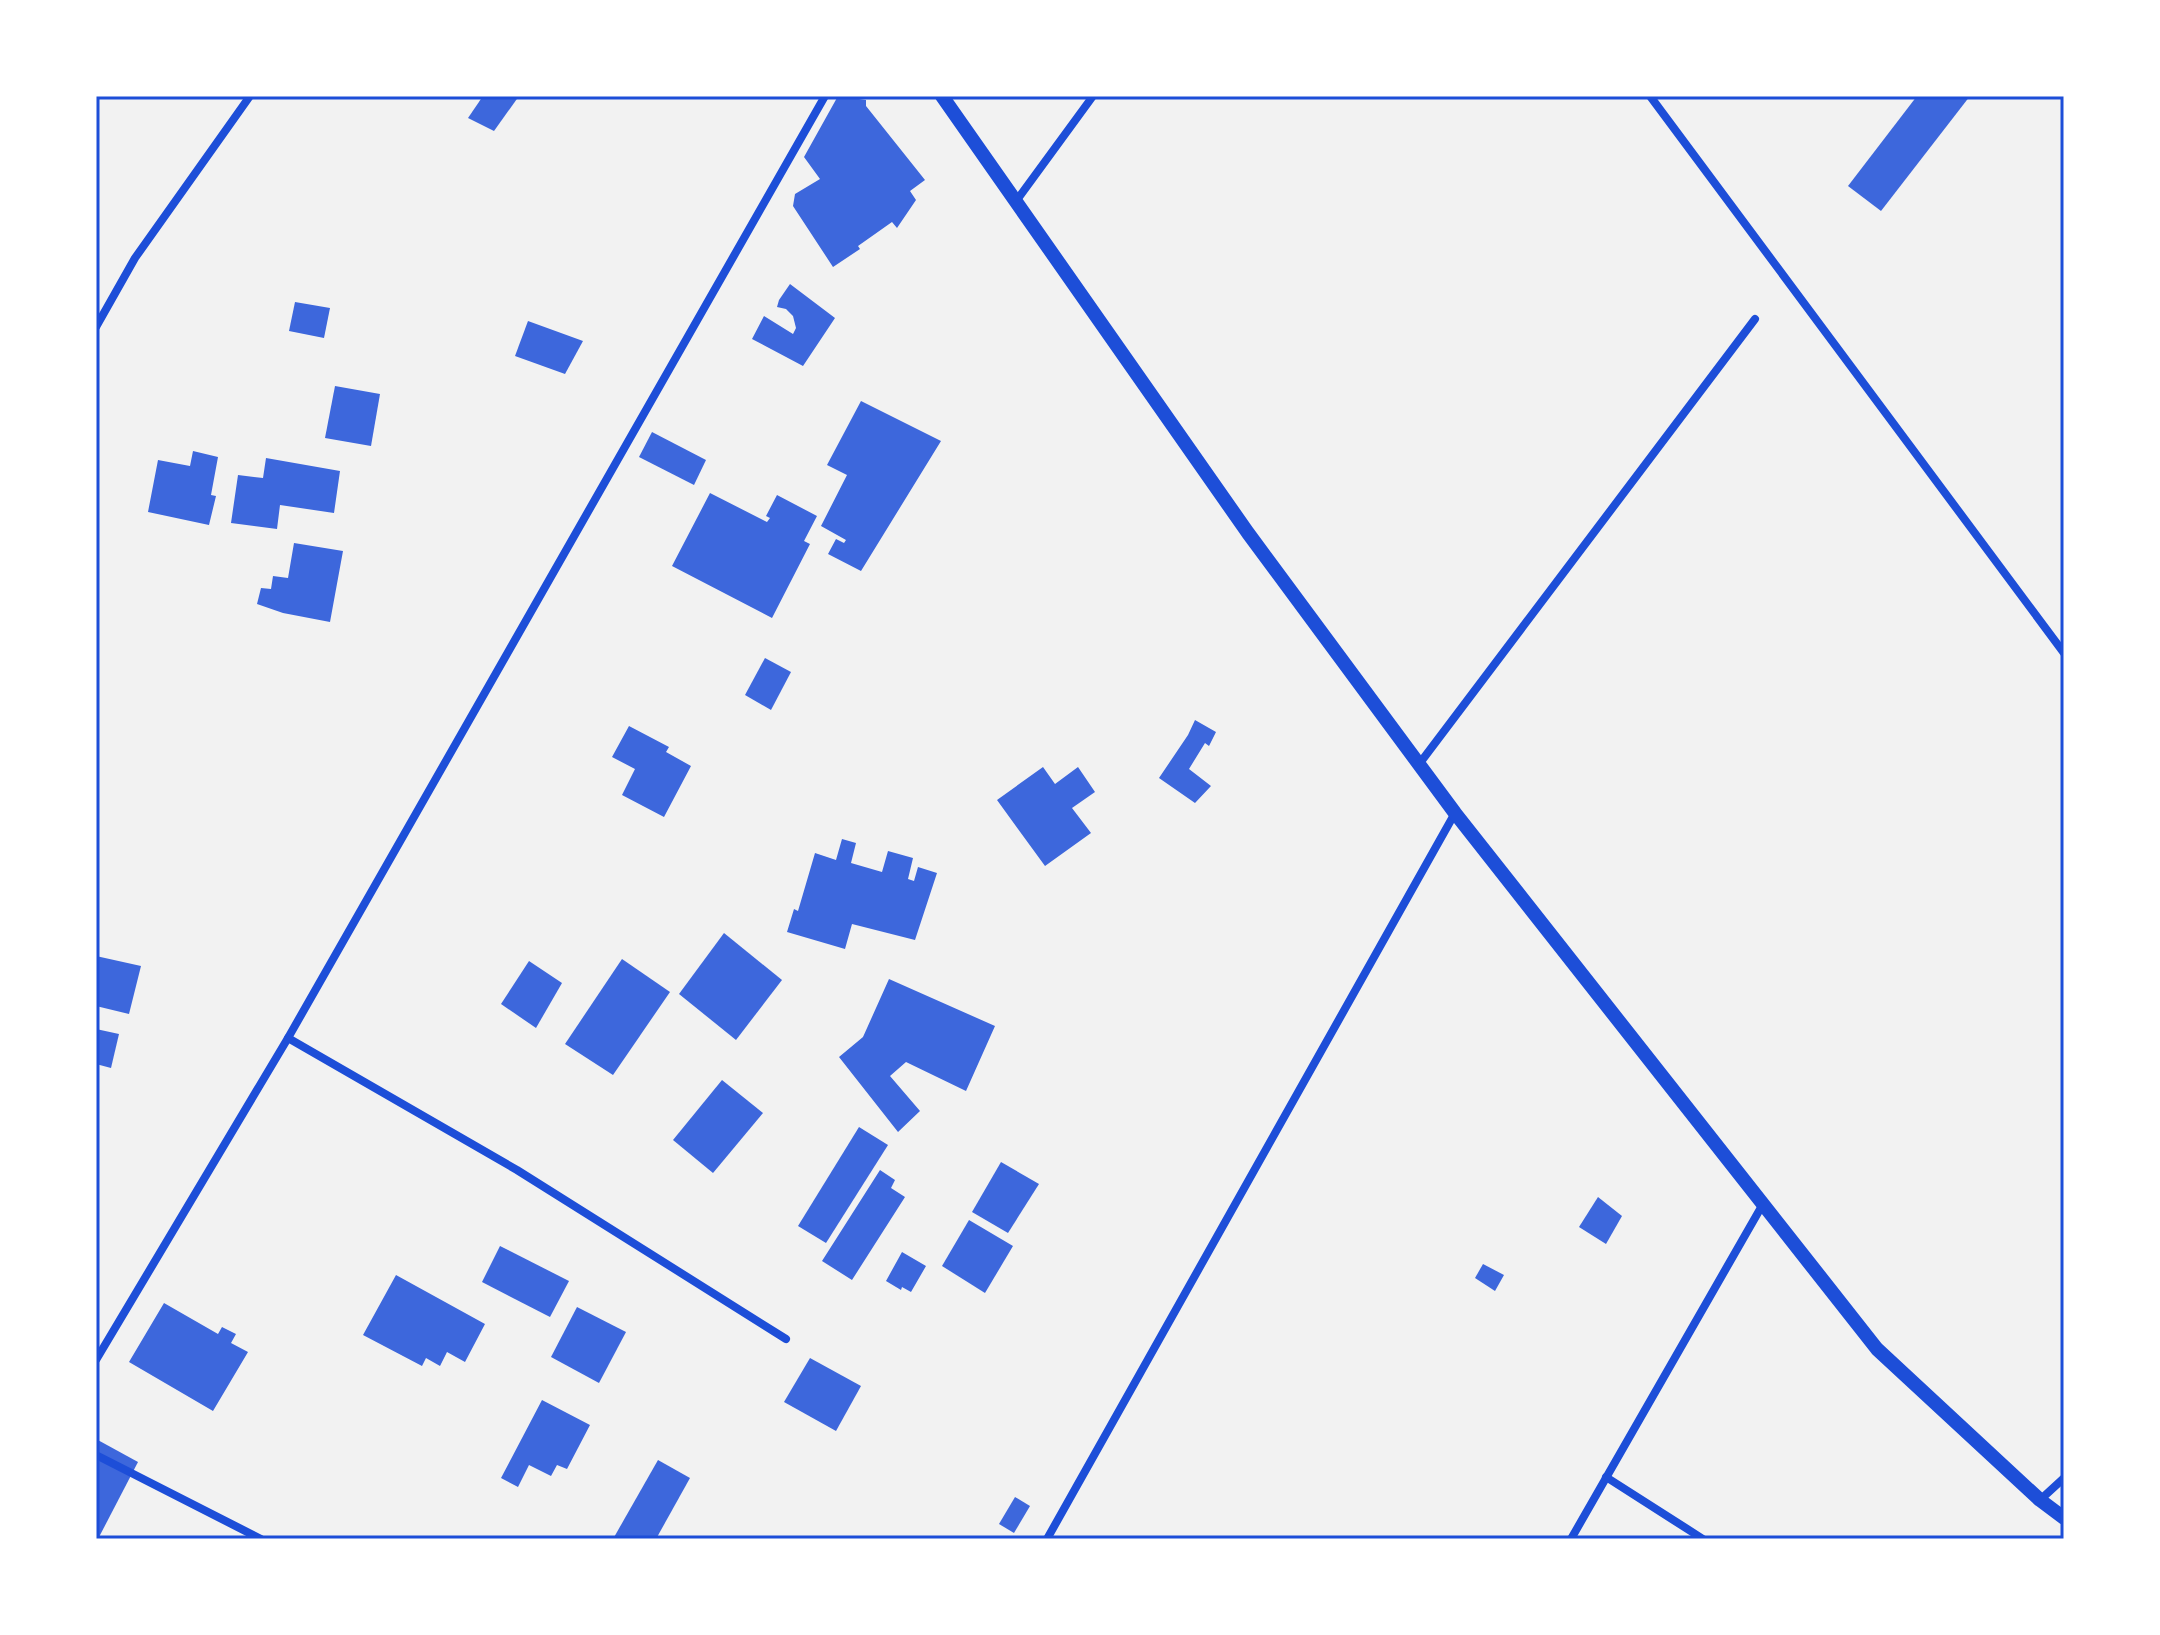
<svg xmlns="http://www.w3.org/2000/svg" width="2160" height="1635" font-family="Lato,sans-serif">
  <rect width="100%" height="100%" fill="#f2f2f2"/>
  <g fill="#3d67dc">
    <path d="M483 96H519L494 131 468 118Z"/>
    <path d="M838 96 866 100V106L925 180 910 191 916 200 897 228 892 222 858 246 860 249 833 267 793 206 795 194 820 179 804 157Z"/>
    <path d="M1917 96H1970L1881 211 1848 186Z"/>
    <path d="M790 284 835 318 803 366 752 339 764 316 793 334 796 328 793 316 786 309 777 307 779 300Z"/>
    <path d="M295 302 330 308 324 338 289 331Z"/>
    <path d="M528 321 583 341 565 374 515 356Z"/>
    <path d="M335 386 380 394 371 446 325 438Z"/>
    <path d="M861 401 941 441 861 571 828 554 836 539 844 543 846 540 821 526 847 475 827 465Z"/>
    <path d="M652 432 706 460 694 485 639 457Z"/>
    <path d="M193 451 218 457 211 495 216 496 209 525 148 512 158 460 190 466Z"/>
    <path d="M266 458 340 471 334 513 280 505 277 529 231 523 238 475 263 478Z"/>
    <path d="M710 493 767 522 770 518 766 516 777 495 817 516 804 541 810 544 772 618 672 566Z"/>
    <path d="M294 543 343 551 330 622 283 613 257 604 261 588 271 589 273 576 288 578Z"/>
    <path d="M765 658 791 672 771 710 745 695Z"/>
    <path d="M1195 720 1216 732 1209 746 1205 743 1189 769 1211 786 1195 803 1159 778 1188 735Z"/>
    <path d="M629 726 669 747 666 752 691 766 664 817 622 795 635 769 612 757Z"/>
    <path d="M1043 767 1055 784 1078 767 1095 792 1072 808 1091 833 1045 866 997 800Z"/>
    <path d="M842 839 856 843 851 863 882 872 888 851 913 858 908 879 914 881 918 867 937 873 915 940 852 924 845 949 787 932 794 909 798 911 815 853 836 860Z"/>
    <path d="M724 933 782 980 736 1040 679 994Z"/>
    <path d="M96 956 141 966 129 1014 96 1006Z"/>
    <path d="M622 959 670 992 613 1075 565 1044Z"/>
    <path d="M529 961 562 983 536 1028 501 1004Z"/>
    <path d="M889 979 995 1026 966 1091 906 1062 890 1076 920 1111 898 1132 839 1057 863 1037Z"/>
    <path d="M96 1029 119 1034 111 1068 96 1064Z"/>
    <path d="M722 1080 763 1113 713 1173 673 1140Z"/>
    <path d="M859 1127 888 1145 826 1243 798 1226Z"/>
    <path d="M1001 1162 1039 1184 1008 1233 972 1212Z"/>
    <path d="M880 1170 895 1180 891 1188 905 1197 852 1280 822 1261Z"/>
    <path d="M1598 1197 1622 1216 1606 1244 1579 1227Z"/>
    <path d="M969 1220 1013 1246 985 1293 942 1266Z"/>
    <path d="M500 1246 569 1281 550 1317 482 1282Z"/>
    <path d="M902 1252 926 1266 911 1292 902 1287 901 1290 886 1281Z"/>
    <path d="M1483 1264 1504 1275 1495 1291 1475 1278Z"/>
    <path d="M396 1275 485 1324 465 1362 447 1352 440 1366 426 1358 422 1366 363 1335Z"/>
    <path d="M164 1303 218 1334 222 1327 236 1334 231 1343 248 1352 213 1411 129 1362Z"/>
    <path d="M577 1307 626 1332 599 1383 551 1357Z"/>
    <path d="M810 1358 861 1386 836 1431 784 1402Z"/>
    <path d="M542 1400 590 1425 567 1469 557 1465 551 1476 529 1465 518 1487 501 1478Z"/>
    <path d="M96 1439 138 1462 98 1539H96Z"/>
    <path d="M658 1460 690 1478 656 1539H613Z"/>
    <path d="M1015 1497 1030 1506 1014 1533 999 1524Z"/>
  </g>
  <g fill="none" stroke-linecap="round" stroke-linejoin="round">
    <g stroke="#1d4ed8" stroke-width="8">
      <path d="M1650 96 2064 653"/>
      <path d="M1017 200 1093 96"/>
      <path d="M96 327 135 258 250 96"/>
      <path d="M1420 763 1755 319"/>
      <path d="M288 1038 517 1170 786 1339"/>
      <path d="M96 1360 288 1038 825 96"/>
      <path d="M96 1455 261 1539"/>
      <path d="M1606 1477 1703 1539"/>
      <path d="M2040 1500 2064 1478"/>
      <path d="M1047 1539 1455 813"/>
      <path d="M1571 1539 1763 1204"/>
    </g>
    <path stroke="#1d4ed8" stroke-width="14" d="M942 96 1248 533 1455 813 1877 1349 2040 1500 2064 1518"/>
  </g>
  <rect width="2160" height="1635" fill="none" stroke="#ffffff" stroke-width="196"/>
  <rect x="98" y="98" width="1964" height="1439" fill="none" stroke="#1d4ed8" stroke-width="3"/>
</svg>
